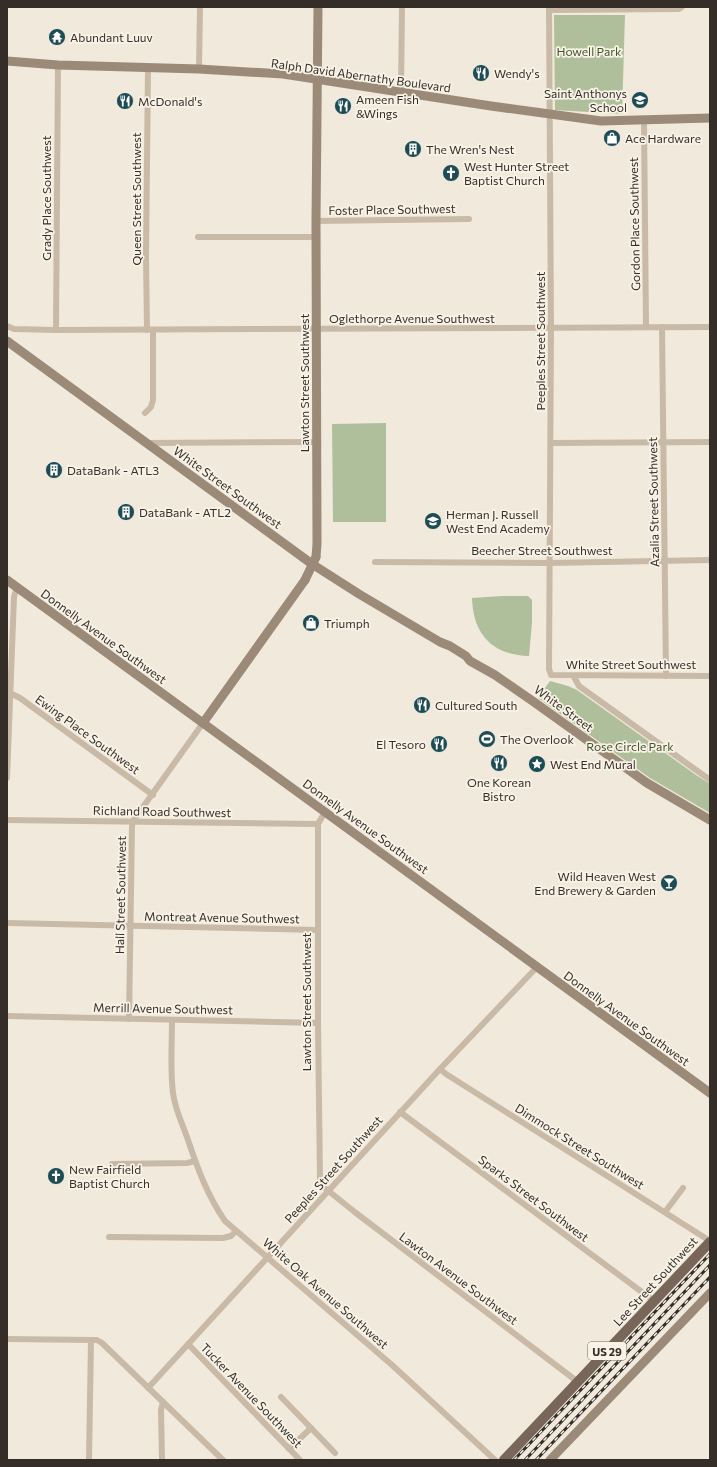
<svg xmlns="http://www.w3.org/2000/svg" width="717" height="1467" font-family="Commissioner,sans-serif">
  <rect width="100%" height="100%" fill="#f1e9db"/>
  <g fill="#afbf9c">
    <path d="M554 15H625L622 114 555 110Z"/>
    <path d="M386 423V522H333L332 424Z"/>
    <path d="M502 596H528L532 600V623L529 656C492 655 473 634 472 598Z"/>
    <path d="M550 681 568 686 577 690 696 775 710 784V813L650 778 538 698Z"/>
  </g>
  <g fill="none" stroke-linecap="round" stroke-linejoin="round">
    <g stroke="#c9baa7" stroke-width="6">
      <path d="M549 7 551 328 549 669 551 675 710 676"/>
      <path d="M549 10 679 9 682 7"/>
      <path d="M199 69 200 7"/>
      <path d="M401 93 402 7"/>
      <path d="M644 120 646 327"/>
      <path d="M316 221 469 219"/>
      <path d="M198 237H316"/>
      <path d="M7 326 14 329 56 330 710 327"/>
      <path d="M662 327 666 676"/>
      <path d="M56 330 58 65"/>
      <path d="M147 330 146 257 148 67"/>
      <path d="M145 413 151 407 153 400V330"/>
      <path d="M148 443 316 442"/>
      <path d="M551 443 710 442"/>
      <path d="M375 562 550 563 710 560"/>
      <path d="M574 677 579 686 710 780"/>
      <path d="M10 693 20 698 153 795"/>
      <path d="M7 778 14 597 17 587"/>
      <path d="M325 812 318 824V1023L320 1180 321 1185 356 1213 578 1382"/>
      <path d="M7 820 318 824"/>
      <path d="M7 923 317 930"/>
      <path d="M7 1016 318 1023"/>
      <path d="M129 1019 132 826 133 821 203 723"/>
      <path d="M172 1020C172 1044 170 1069 173 1093 175 1109 182 1123 187 1137 197 1167 207 1195 225 1221L392 1365 495 1460"/>
      <path d="M440 1069 446 1074 710 1241"/>
      <path d="M400 1112 654 1301"/>
      <path d="M112 1164 187 1163 195 1161"/>
      <path d="M665 1212 683 1188"/>
      <path d="M109 1237 223 1238 231 1236 236 1231"/>
      <path d="M7 1339 91 1340H97L102 1343 223 1460"/>
      <path d="M188 1344 300 1460"/>
      <path d="M148 1388 440 1069 537 967"/>
      <path d="M281 1397 311 1428"/>
      <path d="M289 1449 311 1428 335 1453"/>
      <path d="M89 1460 91 1340"/>
      <path d="M162 1460 161 1410 163 1402"/>
    </g>
    <g stroke="#9c8a79" stroke-width="9">
      <path d="M7 61 58 65 199 69 283 74 491 106 601 121 710 118"/>
      <path d="M7 341 312 564 359 594 440 642 450 646 466 656 470 661 495 675 534 702 647 783 710 820"/>
      <path d="M316 557 317 544 316 221 318 7"/>
      <path d="M7 580 710 1093"/>
      <path d="M203 723 305 580"/>
      <path d="M550 1460 710 1293"/>
    </g>
    <path stroke="#776659" stroke-width="10" d="M504 1460 710 1242"/>
    <g stroke="#352d28" stroke-width="3">
      <g id="rail">
        <path d="M514 1460 710 1254"/>
        <path d="M525 1460 710 1265"/>
        <path d="M536 1460 710 1277"/>
      </g>
    </g>
    <use href="#rail" stroke="#f9f3e7" stroke-width="1.5" stroke-dasharray="4.5" stroke-linecap="butt"/>
    <path stroke="#9c8a79" stroke-width="9" d="M305 580 316 557"/>
  </g>
  <defs>
    <g id="temple-disc" transform="scale(0.9)"><circle r="9.5" fill="#1e4c55" stroke="#f9f3e7"/><path d="M0-6L5-2H3V0L6.5 2.5H4V6H1.5V3h-3V6H-4V2.5H-6.5L-3 0V-2H-5Z" fill="#fff"/></g>
    <g id="restaurant-disc" transform="scale(0.9)"><circle r="9.5" fill="#1e4c55" stroke="#f9f3e7"/><path d="M-5-6h1v4h1v-4h1v4h1v-4h1v5L-1.5 .5V6h-2V.5L-5-1ZM5-6V6H3V1.5H1.5Q1.5-4 5-6Z" fill="#fff"/></g>
    <g id="school-disc" transform="scale(0.9)"><circle r="9.5" fill="#1e4c55" stroke="#f9f3e7"/><path d="M0-5L7-2L0 1L-7-2ZM-4 1L0 2.5L4 1V4Q0 6-4 4Z" fill="#fff"/></g>
    <g id="shop-disc" transform="scale(0.9)"><circle r="9.5" fill="#1e4c55" stroke="#f9f3e7"/><path d="M-5-2.5h2.3a2.7 3.5 0 0 1 5.4 0H5L5.5 6h-11ZM-1.5-2.5h3a1.5 2.3 0 0 0-3 0Z" fill="#fff"/></g>
    <g id="building-disc" transform="scale(0.9)"><circle r="9.5" fill="#1e4c55" stroke="#f9f3e7"/><path d="M-4-6H4V6H1V3H-1V6H-4ZM-2.5-4.3h1.7v1.8h-1.7ZM.8-4.3h1.7v1.8H.8ZM-2.5-1h1.7V.8h-1.7ZM.8-1h1.7V.8H.8Z" fill="#fff"/></g>
    <g id="church-disc" transform="scale(0.9)"><circle r="9.5" fill="#1e4c55" stroke="#f9f3e7"/><path d="M-1.2-6h2.4v3.5h3.3v2.4h-3.3V6h-2.4V-.1h-3.3v-2.4h3.3Z" fill="#fff"/></g>
    <g id="stadium-disc" transform="scale(0.9)"><circle r="9.5" fill="#1e4c55" stroke="#f9f3e7"/><path d="M0-5a6.5 5 0 1 0 0 10a6.5 5 0 1 0 0-10ZM-3.5-1.8h7v3.6h-7Z" fill="#fff"/></g>
    <g id="sight-disc" transform="scale(0.9)"><circle r="9.5" fill="#1e4c55" stroke="#f9f3e7"/><path d="M0-6L1.8-2.2L6-1.7L2.9 1.2L3.7 5.4L0 3.3L-3.7 5.4L-2.9 1.2L-6-1.7L-1.8-2.2Z" fill="#fff"/></g>
    <g id="bar-disc" transform="scale(0.9)"><circle r="9.5" fill="#1e4c55" stroke="#f9f3e7"/><path d="M-6-5H6L.8 .8V4.5H3.5V6h-7V4.5H-.8V.8Z" fill="#fff"/></g>
  </defs>
  <g fill-rule="evenodd">
    <use href="#temple-disc" x="57" y="37"/>
    <use href="#restaurant-disc" x="481" y="73"/>
    <use href="#school-disc" x="640" y="100"/>
    <use href="#restaurant-disc" x="125" y="101"/>
    <use href="#restaurant-disc" x="343" y="106"/>
    <use href="#shop-disc" x="612" y="138"/>
    <use href="#building-disc" x="413" y="149"/>
    <use href="#church-disc" x="451" y="173"/>
    <use href="#building-disc" x="54" y="470"/>
    <use href="#building-disc" x="126" y="512"/>
    <use href="#school-disc" x="433" y="521"/>
    <use href="#shop-disc" x="311" y="623"/>
    <use href="#restaurant-disc" x="422" y="705"/>
    <use href="#stadium-disc" x="487" y="739"/>
    <use href="#restaurant-disc" x="439" y="744"/>
    <use href="#restaurant-disc" x="499" y="763"/>
    <use href="#sight-disc" x="537" y="764"/>
    <use href="#bar-disc" x="669" y="883"/>
    <use href="#church-disc" x="56" y="1176"/>
  </g>
  <g text-anchor="middle" dominant-baseline="central" stroke-width="3.5" stroke-linejoin="round" paint-order="stroke">
    <rect fill="#f9f3e7" stroke="#706861" stroke-width="1" x="588" y="1342" width="38" height="18" rx="3"/>
    <g font-size="11" font-weight="bold" fill="#352d28">
      <text x="607" y="1351">US 29</text>
    </g>
    <g font-size="12" fill="#352d28" stroke="#f9f3e7" text-anchor="start">
      <text x="70" y="37">Abundant Luuv</text>
      <text x="494" y="73">Wendy's</text>
      <text x="627" y="93" text-anchor="end">Saint Anthonys<tspan x="627" dy="14">School</tspan></text>
      <text x="356" y="99">Ameen Fish<tspan x="356" dy="14">&amp;Wings</tspan></text>
      <text x="138" y="101">McDonald's</text>
      <text x="625" y="138">Ace Hardware</text>
      <text x="426" y="149">The Wren's Nest</text>
      <text x="464" y="166">West Hunter Street<tspan x="464" dy="14">Baptist Church</tspan></text>
      <text x="67" y="470">DataBank - ATL3</text>
      <text x="139" y="512">DataBank - ATL2</text>
      <text x="446" y="514">Herman J. Russell<tspan x="446" dy="14">West End Academy</tspan></text>
      <text x="324" y="623">Triumph</text>
      <text x="435" y="705">Cultured South</text>
      <text x="500" y="739">The Overlook</text>
      <text x="426" y="744" text-anchor="end">El Tesoro</text>
      <text x="550" y="764">West End Mural</text>
      <text x="499" y="782" text-anchor="middle">One Korean<tspan x="499" dy="14">Bistro</tspan></text>
      <text x="656" y="876" text-anchor="end">Wild Heaven West<tspan x="656" dy="14">End Brewery &amp; Garden</tspan></text>
      <text x="69" y="1169">New Fairfield<tspan x="69" dy="14">Baptist Church</tspan></text>
    </g>
    <g font-size="12" fill="#40532c" stroke="#f9f3e7">
      <text x="589" y="51">Howell Park</text>
      <text x="630" y="746">Rose Circle Park</text>
    </g>
    <g font-size="12" fill="#352d28" stroke="#f9f3e7">
      <text transform="translate(361 75) rotate(8)">Ralph David Abernathy Boulevard</text>
      <text transform="translate(46 198) rotate(-90)">Grady Place Southwest</text>
      <text transform="translate(136 199) rotate(-90)">Queen Street Southwest</text>
      <text transform="translate(392 209) rotate(-1)">Foster Place Southwest</text>
      <text transform="translate(634 224) rotate(-91)">Gordon Place Southwest</text>
      <text x="412" y="318">Oglethorpe Avenue Southwest</text>
      <text transform="translate(540 341) rotate(-90)">Peeples Street Southwest</text>
      <text transform="translate(304 383) rotate(-90)">Lawton Street Southwest</text>
      <text transform="translate(228 487) rotate(36)">White Street Southwest</text>
      <text transform="translate(653 502) rotate(-91)">Azalia Street Southwest</text>
      <text x="542" y="550">Beecher Street Southwest</text>
      <text transform="translate(104 636) rotate(36)">Donnelly Avenue Southwest</text>
      <text x="631" y="664">White Street Southwest</text>
      <text transform="translate(564 708) rotate(36)">White Street</text>
      <text transform="translate(88 734) rotate(36)">Ewing Place Southwest</text>
      <text transform="translate(162 811) rotate(1)">Richland Road Southwest</text>
      <text transform="translate(366 826) rotate(36)">Donnelly Avenue Southwest</text>
      <text transform="translate(120 895) rotate(-89)">Hall Street Southwest</text>
      <text transform="translate(222 917) rotate(1)">Montreat Avenue Southwest</text>
      <text transform="translate(306 1002) rotate(-90)">Lawton Street Southwest</text>
      <text transform="translate(163 1008) rotate(1)">Merrill Avenue Southwest</text>
      <text transform="translate(627 1018) rotate(36)">Donnelly Avenue Southwest</text>
      <text transform="translate(580 1146) rotate(32)">Dimmock Street Southwest</text>
      <text transform="translate(333 1169) rotate(-48)">Peeples Street Southwest</text>
      <text transform="translate(534 1198) rotate(37)">Sparks Street Southwest</text>
      <text transform="translate(459 1278) rotate(37)">Lawton Avenue Southwest</text>
      <text transform="translate(655 1281) rotate(-47)">Lee Street Southwest</text>
      <text transform="translate(326 1293) rotate(41)">White Oak Avenue Southwest</text>
      <text transform="translate(252 1395) rotate(46)">Tucker Avenue Southwest</text>
    </g>
  </g>
  <rect width="717" height="1467" fill="none" stroke="#352d28" stroke-width="16"/>
</svg>
